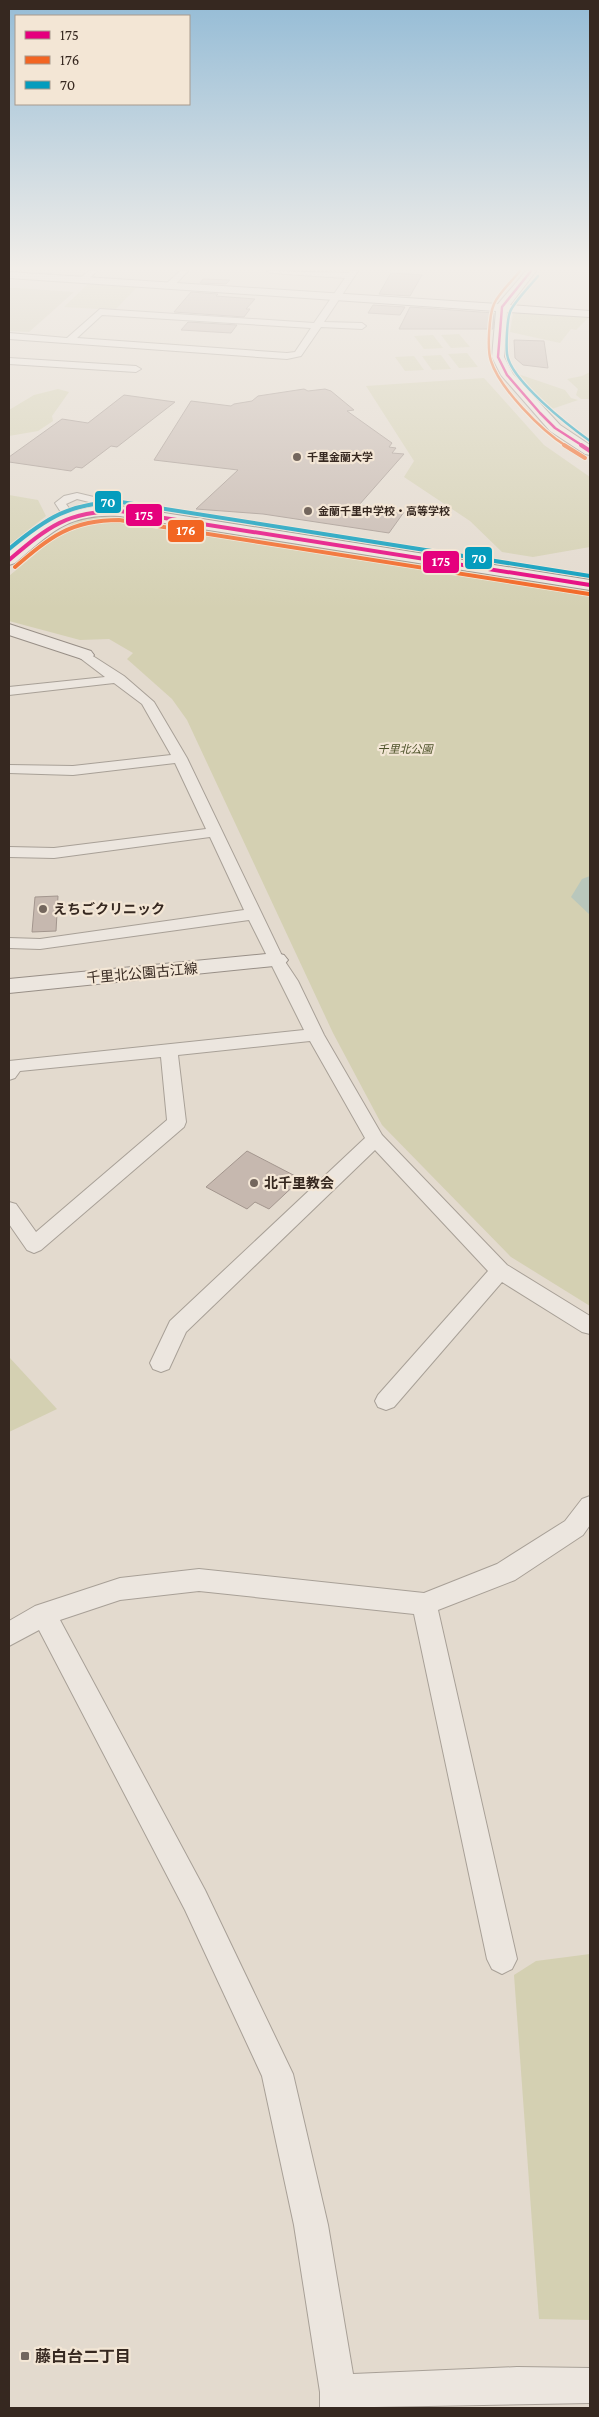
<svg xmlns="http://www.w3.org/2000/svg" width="599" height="2417" font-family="'Crimson Pro','Noto Sans JP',serif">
  <rect width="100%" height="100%" fill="#e3dace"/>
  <g fill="#d4d0b2">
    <path d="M88 284 137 287 115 310 64 307Z"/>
    <path d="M523 312 589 317 576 330 571 329 560 343 510 332 513 314Z"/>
    <path d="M459 334 470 347 451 348 441 335Z"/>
    <path d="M433 335 443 348 424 349 414 336Z"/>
    <path d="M467 353 478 367 459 368 448 354Z"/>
    <path d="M441 355 451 369 432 370 422 356Z"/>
    <path d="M414 356 424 370 405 371 395 357Z"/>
    <path d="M590 372V399H581L576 395 578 389 567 379 582 376Z"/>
    <path d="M518 374 565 390 571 398 578 400 549 410Z"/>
    <path d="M484 378 544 445 590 477V547L533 557 502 552 470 521 404 477 414 461 366 386Z"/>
    <path d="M58 389 69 392 52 416 53 421 38 431 9 436V410L34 395Z"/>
    <path d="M9 495 38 500 46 516 9 545Z"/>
    <path d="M100 515H116L590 591V1306L511 1257 382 1125 333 1033 187 720 172 699 127 659 133 653 109 639 80 640 9 621V576L75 521Z"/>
    <path d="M9 1357 57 1409 9 1432Z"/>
    <path d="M590 1954V2320L539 2319 514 1975 536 1961Z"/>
  </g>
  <path fill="#cfcab1" d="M9 288H16L74 292 29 332 9 331Z"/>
  <path fill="#b9c7bc" d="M590 876V915L571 897 582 879Z"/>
  <g fill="#c6b8af" stroke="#a3968e">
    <path d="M391 273 422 275 410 296 379 294Z"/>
    <path d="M203 279 230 280 226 284 200 283Z"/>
    <path d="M191 292 218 294 216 296 255 299 246 309H250L244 317 174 312Z"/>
    <path d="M373 305 405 307 400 315 368 313Z"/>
    <path d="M410 307 494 313 493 329H399Z"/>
    <path d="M188 322 237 325 231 333 181 330Z"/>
    <path d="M514 340 544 341 548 368 523 365 515 358Z"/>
    <path d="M304 389 308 391 325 389 331 391 354 410 347 411 392 443 389 447 396 448 392 453 404 454 359 505 404 512 389 533 263 514 196 509 238 470 154 460 191 401 231 406 234 404 252 401 258 396Z"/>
    <path d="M124 395 175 402 117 447 111 446 82 468 76 467 71 471 9 462V457L62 419 88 423Z"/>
    <path d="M58 896 56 931 32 932 35 897Z"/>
    <path d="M247 1151 301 1179 269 1209 255 1202 247 1209 206 1187Z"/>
  </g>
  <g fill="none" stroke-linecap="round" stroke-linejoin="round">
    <g stroke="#a8a097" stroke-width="2">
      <g id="street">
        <path d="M89 271H97L86 282H80V278Z"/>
        <path d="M180 271H188L173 287H167V283Z"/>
        <path d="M267 271 348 273 350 271H358L324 322 362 323 366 326 362 329 321 327 301 356 287 359 9 339V333L67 338 100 309 314 323 345 278 271 273ZM102 315 311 328 295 352 287 353 77 338Z"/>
        <path d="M9 358 136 366 141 369 136 372 9 364Z"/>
        <path d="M77 493 98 498 103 509 98 512 94 511 89 502 77 499 66 504 74 515 72 517H64L55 503 64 496Z"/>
        <path d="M85 651 124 676 154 702 187 758 284 960 298 981 324 1035 382 1135 507 1265 590 1316V1334L582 1332 502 1282 394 1407 386 1410 378 1407 375 1401 378 1395 488 1271 375 1150 186 1332 169 1369 161 1372 153 1369 150 1363 170 1321 365 1138 310 1041 178 1055 186 1122 184 1127 41 1250 34 1253 27 1250 9 1224V1202L16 1204 36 1232 167 1120 161 1057 20 1071 15 1078 9 1080V1061L304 1030 249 920 40 949 9 948V938L40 939 244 910 210 837 54 858 9 857V847L54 848 206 829 175 763 73 775 9 773V765L73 766 171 755 142 704 114 683 9 695V687L105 677 80 658 79 655 80 652Z"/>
        <path d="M590 1496V1525L583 1535 515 1580 438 1610 517 1959 512 1969 502 1974 492 1969 487 1959 414 1614 199 1591 120 1600 60 1620 205 1890 293 2074 328 2225 353 2374 517 2367 590 2368V2403L320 2408V2392L294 2225 262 2076 185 1910 39 1630 9 1646V1621L35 1606 120 1578 199 1569 424 1593 497 1564 565 1521 582 1499Z"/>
      </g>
    </g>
    <g stroke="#988f87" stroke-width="2">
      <g id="secondary">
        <path d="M526 271H536L510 305 590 311V317L507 312 504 357 513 374 560 425 590 445V455L585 454 550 431 501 375 492 357 496 311 9 278V272L498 304Z"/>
        <path d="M101 506H120L590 580V590L120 516C68 513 52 532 15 563L9 565V552C40 526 60 510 101 506Z"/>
        <path d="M9 624 91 651 94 655 91 659 85 660 9 635Z"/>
        <path d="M276 953 284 955 288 960 284 965 9 993V979Z"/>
      </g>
    </g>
    <use href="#street" fill="#ece6df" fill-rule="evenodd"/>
    <use href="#secondary" fill="#ece6df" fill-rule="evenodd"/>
    <g stroke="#f3e6d5" stroke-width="4.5">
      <path id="bus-1-far1" d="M531 271 502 307 498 357 507 375 540 413 555 428 583 446"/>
    </g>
    <g stroke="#f3e6d5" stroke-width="5.5">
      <g id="bus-1">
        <path d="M581 445 590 451"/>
        <path d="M9 560C48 527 67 511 120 511L590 585"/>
      </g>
    </g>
    <g stroke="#f3e6d5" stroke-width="4.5">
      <path id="bus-2-far1" d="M520 271C512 281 499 293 494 304 489 315 487 350 491 361 500 389 542 431 566 446"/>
    </g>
    <g stroke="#f3e6d5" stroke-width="5.5">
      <g id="bus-2">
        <path d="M564 445 585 458"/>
        <path d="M15 567C50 537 71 520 119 520L589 594"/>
      </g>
    </g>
    <g stroke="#f3e6d5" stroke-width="4.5">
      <path id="bus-3-far1" d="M538 276C531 285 513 303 510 312 507 320 506 345 507 354 510 380 569 426 590 441"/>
    </g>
    <g stroke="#f3e6d5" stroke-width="5.5">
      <path id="bus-3" d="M9 549C46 518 71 502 121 502L590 576"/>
    </g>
    <use href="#bus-1-far1" stroke="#e5007d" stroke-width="2.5"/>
    <use href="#bus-1" stroke="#e5007d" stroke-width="4"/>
    <use href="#bus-2-far1" stroke="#f26522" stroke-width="2.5"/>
    <use href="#bus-2" stroke="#f26522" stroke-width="4"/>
    <use href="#bus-3-far1" stroke="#059cbd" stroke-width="2.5"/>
    <use href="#bus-3" stroke="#059cbd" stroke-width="4"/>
  </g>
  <linearGradient id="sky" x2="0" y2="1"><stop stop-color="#95bcd6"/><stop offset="0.44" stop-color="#f2eee9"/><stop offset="1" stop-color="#f2eee9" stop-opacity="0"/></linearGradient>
  <rect width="599" height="609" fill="url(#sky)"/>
  <g fill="#73665d" stroke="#f3e6d5" stroke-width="2">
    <circle cx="297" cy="457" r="5"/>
    <circle cx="308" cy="511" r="5"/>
    <circle cx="43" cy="909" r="5"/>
    <circle cx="254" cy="1183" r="5"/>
    <rect x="20" y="2351" width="10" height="10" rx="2.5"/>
  </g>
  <g text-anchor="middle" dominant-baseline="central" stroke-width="4.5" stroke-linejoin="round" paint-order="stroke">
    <g font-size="11" font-weight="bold" fill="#362820" stroke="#f3e6d5" text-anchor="start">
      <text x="307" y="457">千里金蘭大学</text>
      <text x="318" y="511">金蘭千里中学校・高等学校</text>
    </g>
    <g font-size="11" font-style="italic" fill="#4c5128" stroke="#f3e6d5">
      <text x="405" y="749">千里北公園</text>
    </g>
    <g font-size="14" font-weight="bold" fill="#362820" stroke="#f3e6d5" text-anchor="start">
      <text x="53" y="909">えちごクリニック</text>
      <text x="264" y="1183">北千里教会</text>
    </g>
    <g font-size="14" fill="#362820" stroke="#f3e6d5">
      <text transform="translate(142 973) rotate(-5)">千里北公園古江線</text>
    </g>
    <g font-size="16" font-weight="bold" fill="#362820" stroke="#f3e6d5" text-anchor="start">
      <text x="35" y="2356">藤白台二丁目</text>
    </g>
  </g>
  <g stroke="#f3e6d5" stroke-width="2">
    <rect x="94" y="490" width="28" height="24" rx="5" fill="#059cbd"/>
    <rect x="125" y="503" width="38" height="24" rx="5" fill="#e5007d"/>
    <rect x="167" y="519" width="38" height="24" rx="5" fill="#f26522"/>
    <rect x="464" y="546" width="29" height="24" rx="5" fill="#059cbd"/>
    <rect x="422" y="550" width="38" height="24" rx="5" fill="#e5007d"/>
  </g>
  <g font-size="14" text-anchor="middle" font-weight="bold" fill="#fff">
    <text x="108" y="507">70</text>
    <text x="144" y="520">175</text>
    <text x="186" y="535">176</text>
    <text x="479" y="563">70</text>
    <text x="441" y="566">175</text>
  </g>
  <rect width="599" height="2417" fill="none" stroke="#362820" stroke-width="20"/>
  <rect x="15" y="15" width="175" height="90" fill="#f3e6d5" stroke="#a79a8d"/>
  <rect x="25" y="31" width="25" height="8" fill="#e5007d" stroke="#a79a8d"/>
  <text x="60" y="40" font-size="15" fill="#362820">175</text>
  <rect x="25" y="56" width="25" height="8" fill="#f26522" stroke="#a79a8d"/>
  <text x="60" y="65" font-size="15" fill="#362820">176</text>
  <rect x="25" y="81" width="25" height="8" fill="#059cbd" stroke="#a79a8d"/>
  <text x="60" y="90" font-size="15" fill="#362820">70</text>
</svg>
